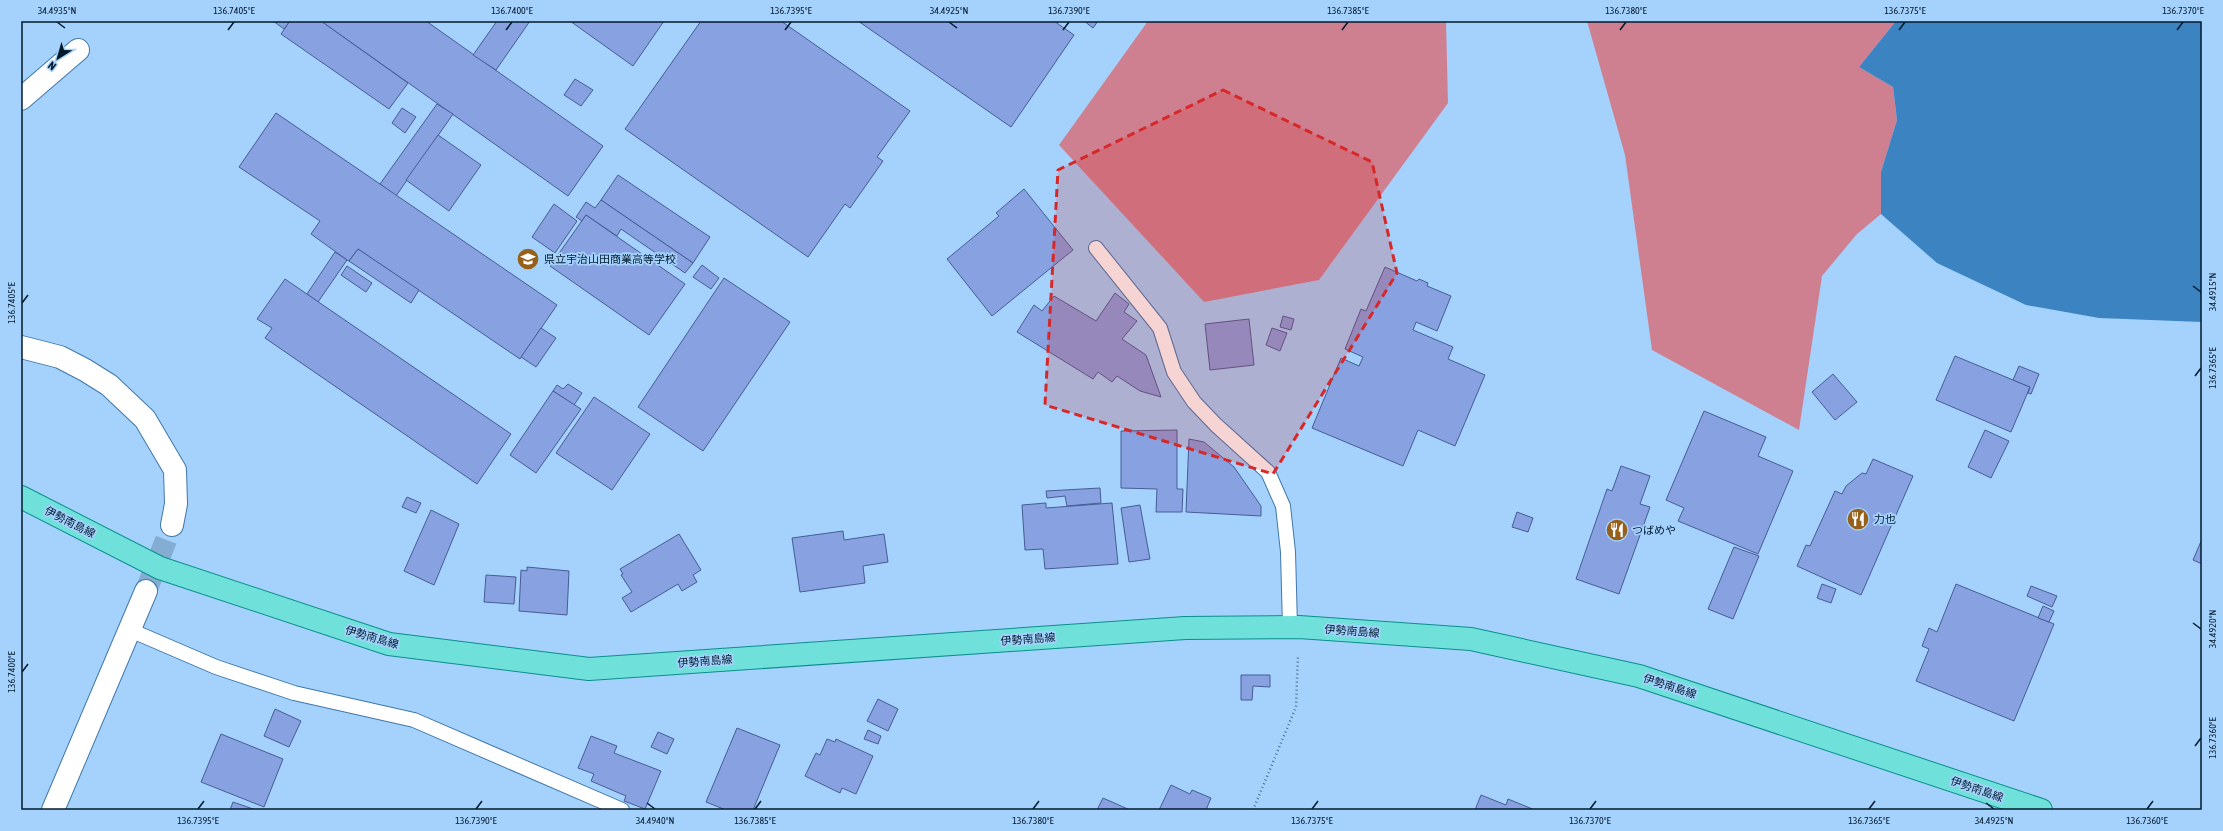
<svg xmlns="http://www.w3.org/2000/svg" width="2223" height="831" font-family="'Asap Condensed','Noto Sans JP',sans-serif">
  <rect width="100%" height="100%" fill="#a4d2fd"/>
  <g fill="#cf8090">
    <path d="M1148 21H1446L1448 103 1319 280 1204 302 1059 145Z"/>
    <path d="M1587 21H1896L1859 67 1893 87 1897 120 1881 172V214L1857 234 1822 276 1799 430 1652 350 1625 155Z"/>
  </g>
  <path fill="#3b84c1" d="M1896 21H2202V322L2099 318 2026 305 1937 263 1881 214V172L1897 120 1893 87 1859 67Z"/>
  <g fill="#88a1e0" stroke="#465c95">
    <path d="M273 21H290L284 29Z"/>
    <path d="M290 21H321L408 83 389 109 281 34Z"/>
    <path d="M321 21H426L603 146 568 196Z"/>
    <path d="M497 21H530L496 70 473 55Z"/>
    <path d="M570 21H664L633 66Z"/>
    <path d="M701 21H781L910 111 877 157 883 161 850 208 845 204 808 257 625 129Z"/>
    <path d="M858 21H1054L1074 35 1011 127Z"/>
    <path d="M1084 21H1098L1093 28Z"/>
    <path d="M575 79 593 90 581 106 564 95Z"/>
    <path d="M437 104 453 114 396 196 380 184Z"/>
    <path d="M402 108 416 117 405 133 392 123Z"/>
    <path d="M276 113 557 305 520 359 358 249 349 261 347 260 311 234 320 221 239 167Z"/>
    <path d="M438 135 481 165 449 211 406 180Z"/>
    <path d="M618 175 710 237 693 263 601 200Z"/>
    <path d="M1024 189 1073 250 992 316 947 259 999 216 996 213Z"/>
    <path d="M601 200 693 263 685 273 621 229 617 236 586 215 582 221 576 217 586 202 595 208Z"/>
    <path d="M554 204 577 221 555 253 532 237Z"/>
    <path d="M586 215 685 284 649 335 550 266Z"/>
    <path d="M358 249 419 290 411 303 349 261Z"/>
    <path d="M335 252 347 260 318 302 307 294Z"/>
    <path d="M702 265 719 278 711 289 693 277Z"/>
    <path d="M347 266 372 283 366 292 341 275Z"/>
    <path d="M1385 267 1417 281 1419 279 1428 283 1427 286 1451 296 1437 331 1416 322 1413 330 1453 347 1448 359 1485 375 1455 446 1418 430 1403 466 1312 428 1341 358 1359 366 1363 357 1345 349 1361 309 1366 311Z"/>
    <path d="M724 278 790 322 703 451 638 407Z"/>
    <path d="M285 279 511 434 477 484 265 338 272 328 257 319Z"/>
    <path d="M1115 293 1129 304 1124 312 1137 321 1122 339 1146 355 1161 397 1140 391 1117 376 1112 382 1098 372 1093 379 1017 332 1034 305 1042 311 1054 296 1096 321Z"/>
    <path d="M1283 316 1294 319 1291 330 1280 327Z"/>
    <path d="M1249 319 1254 365 1210 370 1205 324Z"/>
    <path d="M541 328 556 338 536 367 521 357Z"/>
    <path d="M1272 328 1287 333 1280 351 1266 345Z"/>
    <path d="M1955 356 2030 387 2011 432 1936 400Z"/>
    <path d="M2019 366 2039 374 2031 394 2028 393 2030 387 2013 380Z"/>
    <path d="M1833 374 1857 402 1835 420 1812 392Z"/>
    <path d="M568 384 582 393 574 405 553 391 557 385 563 389Z"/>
    <path d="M553 391 581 409 536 473 510 455Z"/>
    <path d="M594 397 650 434 612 490 556 453Z"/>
    <path d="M1704 411 1766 437 1758 456 1793 471 1758 554 1678 521 1684 508 1666 500Z"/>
    <path d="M1177 430V489H1183L1182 512H1156L1157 489 1121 488V431Z"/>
    <path d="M1985 430 2009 441 1991 478 1968 467Z"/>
    <path d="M1189 439 1204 442 1234 467 1261 506V516L1186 512Z"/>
    <path d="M1873 459 1913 476 1861 595 1797 566 1806 545 1810 546 1835 491 1842 494 1846 486 1862 473 1866 474Z"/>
    <path d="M1621 466 1650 476 1640 504 1650 507 1619 594 1576 579 1607 489 1612 491Z"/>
    <path d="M1100 488 1101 503 1067 506 1065 496 1047 498 1046 491Z"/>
    <path d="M407 497 421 503 416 513 402 507Z"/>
    <path d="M1046 503V508L1112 503 1118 564 1045 569 1043 549 1025 550 1022 505Z"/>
    <path d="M1140 505 1150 559 1129 562 1121 508Z"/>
    <path d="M431 510 459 524 434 585 404 571Z"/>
    <path d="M1517 512 1533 518 1528 532 1512 527Z"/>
    <path d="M843 531 844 540 884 534 888 562 863 566 865 583 800 592 792 538Z"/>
    <path d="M679 534 701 570 693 575 697 582 682 591 678 584 631 612 622 598 632 592 621 575 623 574 620 569Z"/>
    <path d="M2202 539V564L2193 560Z"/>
    <path d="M1734 547 1759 556 1733 619 1708 609Z"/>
    <path d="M527 567 569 571 567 615 519 611 521 570 527 571Z"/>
    <path d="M486 575 516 577 514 604 484 602Z"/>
    <path d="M1822 584 1836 589 1831 603 1817 598Z"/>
    <path d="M1956 584 2054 624 2014 721 1916 681 1929 649 1922 646 1929 628 1937 632Z"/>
    <path d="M2031 586 2057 596 2052 607 2027 596Z"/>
    <path d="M2043 606 2054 611 2049 622 2038 618Z"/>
    <path d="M1241 675H1270V687L1253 686 1252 700H1241Z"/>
    <path d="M878 699 898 709 888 731 867 721Z"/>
    <path d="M275 709 301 721 289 747 264 736Z"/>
    <path d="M737 728 780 745 753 810H726L706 802Z"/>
    <path d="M868 730 881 736 878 744 864 739Z"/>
    <path d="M658 732 674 739 667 754 651 747Z"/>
    <path d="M221 734 283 759 264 807 201 782Z"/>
    <path d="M591 736 617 746 614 753 661 771 645 809 624 801 626 796 591 781 594 774 578 768Z"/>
    <path d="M827 739 835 742 836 739 873 756 856 794 842 788 840 793 805 776 816 753 820 755Z"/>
    <path d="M1171 785 1190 794 1192 790 1211 798 1206 810H1159Z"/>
    <path d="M1481 795 1506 805 1508 799 1535 810H1475Z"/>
    <path d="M1103 798 1130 810H1097Z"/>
    <path d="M233 802 256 810H230Z"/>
  </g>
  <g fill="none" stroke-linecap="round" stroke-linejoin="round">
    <path stroke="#84add3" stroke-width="22" stroke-dasharray="22 11" stroke-linecap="butt" d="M146 591 172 525"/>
    <g stroke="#4078a9" stroke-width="16">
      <g id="lane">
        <path d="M1096 248 1160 328 1174 372 1194 402 1216 425 1268 472 1283 506 1288 552 1290 627"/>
        <path d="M130 630 216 667 294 693 414 720 622 810"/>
      </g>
    </g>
    <g stroke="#4078a9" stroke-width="24">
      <g id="street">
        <path d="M21 99 78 50"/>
        <path d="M21 347 60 357 85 370 109 385 145 419 175 470 176 504 172 525"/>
        <path d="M53 810 146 591"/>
      </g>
    </g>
    <g stroke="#0b8e8d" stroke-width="24">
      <path id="primary" d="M21 497 160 568 389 644 589 669 1185 628 1299 627 1471 639 1639 676 2041 810"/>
    </g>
    <path stroke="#4f718f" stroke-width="2.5" stroke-dasharray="1 3" stroke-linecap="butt" d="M1253 810 1296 707 1298 655"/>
    <use href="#lane" stroke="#fff" stroke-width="14"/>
    <use href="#street" stroke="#fff" stroke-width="22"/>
    <use href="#primary" stroke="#6fe1da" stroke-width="22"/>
  </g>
  <path fill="#d62828" fill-opacity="0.2" stroke="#d62828" stroke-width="3" stroke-dasharray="8 5" stroke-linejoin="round" d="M1223 90 1372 162 1397 273 1273 474 1045 405 1058 170Z"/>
  <path fill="none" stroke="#031a2d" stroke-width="1.5" d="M57 22 65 28M949 22 957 28M228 30 234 22M506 30 512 22M785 30 791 22M1063 30 1069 22M1342 30 1348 22M1620 30 1626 22M1899 30 1905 22M2177 30 2183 22M2193 286 2201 292M22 303 28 295M2195 376 2201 368M2193 623 2201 629M22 672 28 664M2195 746 2201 738M647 803 655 809M1986 803 1994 809M198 809 204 801M476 809 482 801M755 809 761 801M1033 809 1039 801M1312 809 1318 801M1590 809 1596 801M1869 809 1875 801M2147 809 2153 801"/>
  <defs>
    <g id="school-disc" transform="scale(1.15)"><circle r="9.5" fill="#97601a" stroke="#a4d2fd"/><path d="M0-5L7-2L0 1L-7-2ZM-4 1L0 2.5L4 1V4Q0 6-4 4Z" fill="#fff"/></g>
    <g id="restaurant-disc" transform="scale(1.15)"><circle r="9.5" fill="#97601a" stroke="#a4d2fd"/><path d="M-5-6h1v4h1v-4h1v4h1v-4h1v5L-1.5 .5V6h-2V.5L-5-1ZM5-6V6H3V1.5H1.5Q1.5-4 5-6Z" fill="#fff"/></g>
  </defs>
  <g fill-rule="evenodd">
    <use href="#school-disc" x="528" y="259"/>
    <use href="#restaurant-disc" x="1858" y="519"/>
    <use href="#restaurant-disc" x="1617" y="530"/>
  </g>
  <g text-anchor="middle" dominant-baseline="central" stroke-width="3.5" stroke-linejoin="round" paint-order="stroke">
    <g font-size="11" fill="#031a2d" stroke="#a4d2fd" text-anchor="start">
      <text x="544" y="259">県立宇治山田商業高等学校</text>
      <text x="1874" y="519">力也</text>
      <text x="1632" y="530">つばめや</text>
    </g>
    <g font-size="11" fill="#031a2d" stroke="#a4d2fd">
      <text transform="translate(70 522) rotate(27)">伊勢南島線</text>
      <text transform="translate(1352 631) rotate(4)">伊勢南島線</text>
      <text transform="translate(372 637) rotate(16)">伊勢南島線</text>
      <text transform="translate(1028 639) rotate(-4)">伊勢南島線</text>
      <text transform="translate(705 661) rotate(-4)">伊勢南島線</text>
      <text transform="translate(1670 686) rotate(18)">伊勢南島線</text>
      <text transform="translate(1977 789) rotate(19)">伊勢南島線</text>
    </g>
  </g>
  <rect width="2223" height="831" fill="none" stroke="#a4d2fd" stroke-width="44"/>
  <g transform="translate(58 58) rotate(217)" stroke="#a4d2fd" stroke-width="3" paint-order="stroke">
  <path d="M0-3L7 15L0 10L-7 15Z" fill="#031a2d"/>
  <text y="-6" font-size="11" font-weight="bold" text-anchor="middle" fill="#031a2d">N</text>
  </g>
  <rect x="22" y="22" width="2179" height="787" fill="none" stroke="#031a2d" stroke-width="1.5"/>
  <g font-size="10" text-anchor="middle" fill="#031a2d">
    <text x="57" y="14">34.4935°N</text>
    <text x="234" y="14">136.7405°E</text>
    <text x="512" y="14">136.7400°E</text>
    <text x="791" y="14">136.7395°E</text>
    <text x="949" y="14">34.4925°N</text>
    <text x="1069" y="14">136.7390°E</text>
    <text x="1348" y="14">136.7385°E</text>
    <text x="1626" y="14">136.7380°E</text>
    <text x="1905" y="14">136.7375°E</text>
    <text x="2183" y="14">136.7370°E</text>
    <text transform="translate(2212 292) rotate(-90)" y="4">34.4915°N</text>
    <text transform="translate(11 303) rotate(-90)" y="4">136.7405°E</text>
    <text transform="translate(2212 368) rotate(-90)" y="4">136.7365°E</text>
    <text transform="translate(2212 629) rotate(-90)" y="4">34.4920°N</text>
    <text transform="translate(11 672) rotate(-90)" y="4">136.7400°E</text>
    <text transform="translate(2212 738) rotate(-90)" y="4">136.7360°E</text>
    <text x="198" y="824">136.7395°E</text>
    <text x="476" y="824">136.7390°E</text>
    <text x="655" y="824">34.4940°N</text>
    <text x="755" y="824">136.7385°E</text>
    <text x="1033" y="824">136.7380°E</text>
    <text x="1312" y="824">136.7375°E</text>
    <text x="1590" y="824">136.7370°E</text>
    <text x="1869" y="824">136.7365°E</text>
    <text x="1994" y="824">34.4925°N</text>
    <text x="2147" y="824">136.7360°E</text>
  </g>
</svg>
